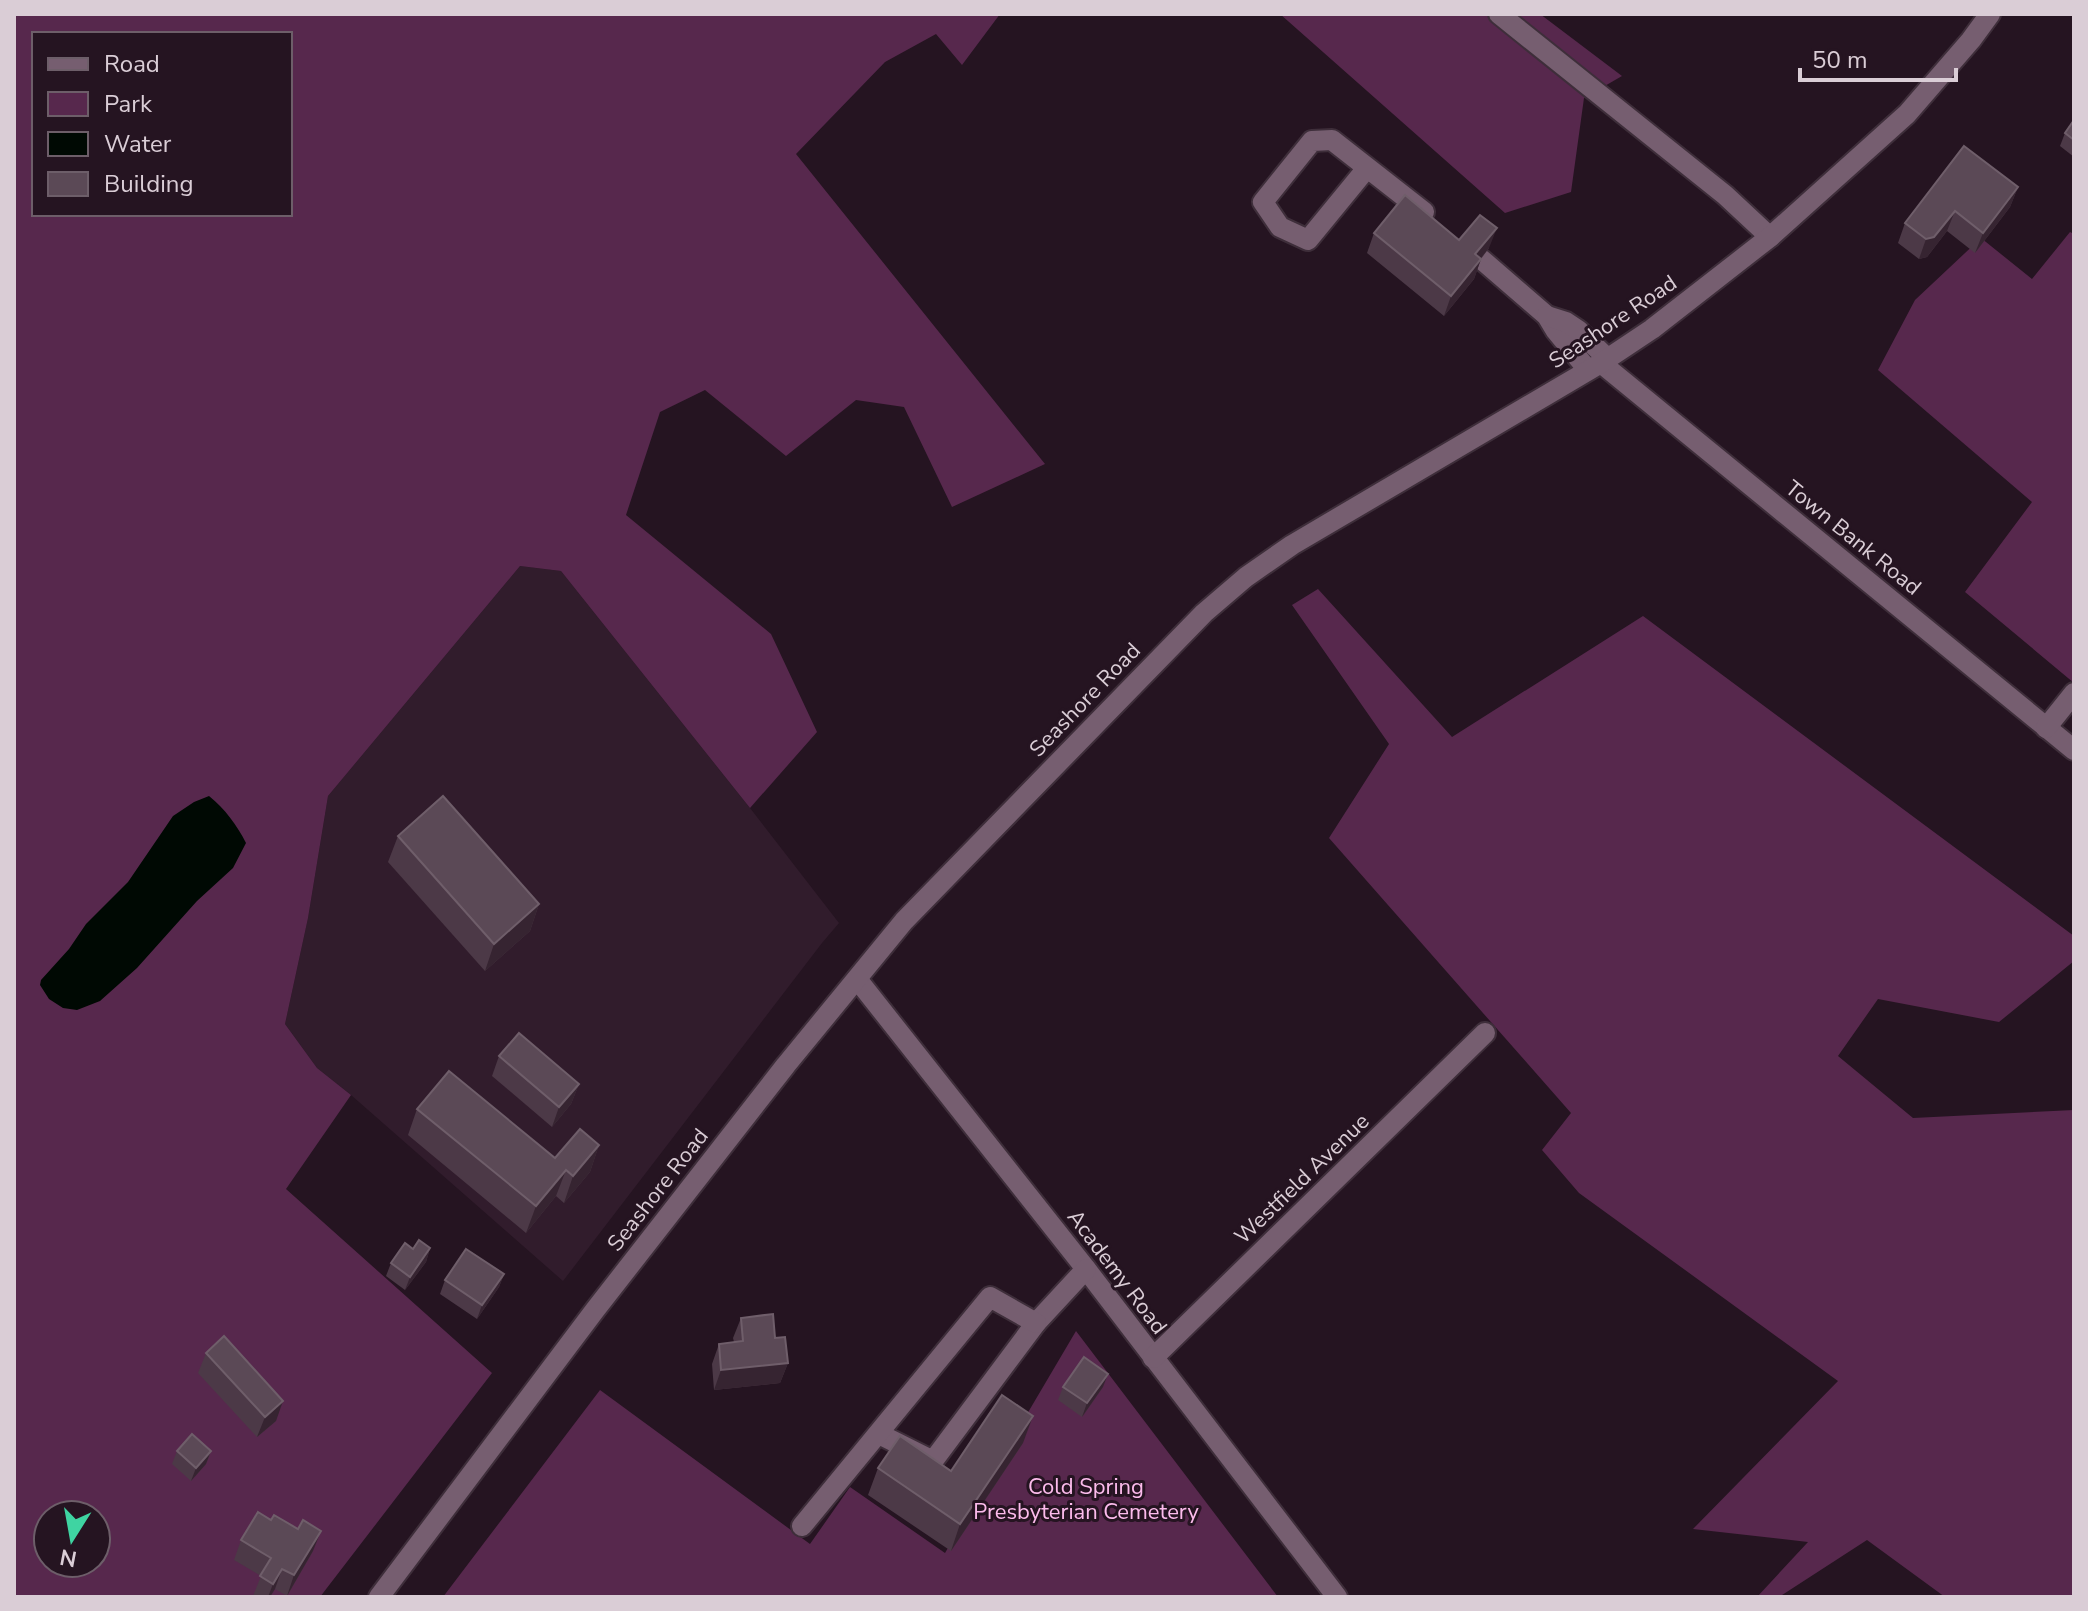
<svg xmlns="http://www.w3.org/2000/svg" width="2088" height="1611" font-family="'Nunito Sans',sans-serif">
  <rect width="100%" height="100%" fill="#251421"/>
  <path fill="#311c2c" d="M520 566 561 571 750 808 839 923 822 943 563 1281 351 1095 317 1068 285 1024 308 918 328 796Z"/>
  <g fill="#57284d" fill-rule="evenodd">
    <path d="M14 14H1000L962 65 936 34 885 62 796 154 1045 464 952 507 904 407 856 400 786 456 705 390 660 412 626 515 771 634 817 732 750 808 561 571 520 566 328 796 308 918 285 1024 317 1068 351 1095 286 1189 492 1373 320 1597H14ZM34 34H290V214H34ZM48 1515H96V1563H48Z"/>
    <path d="M1280 14H1540L1622 76 1584 98 1571 192 1505 213Z"/>
    <path d="M2070 232 2074 234V683L1965 592 2032 502 1878 370 1915 300 1981 238 2032 279Z"/>
    <path d="M1318 589 1452 737 1643 616 2074 936V961L1999 1022 1878 999 1838 1056 1913 1118 2074 1110V1597H1945L1867 1540 1779 1597H1757L1808 1542 1693 1529 1838 1381 1579 1193 1542 1150 1571 1113 1329 838 1389 744 1292 605Z"/>
    <path d="M1076 1331 1278 1597H443L600 1390 810 1544 850 1487 945 1553Z"/>
  </g>
  <path fill="#000903" d="M209 796C225 809 237 825 246 843L233 868 197 901 137 968 100 1001 77 1010 63 1008 49 999 40 985 41 980 69 949 86 924 128 882 173 816 194 802Z"/>
  <g fill="none" stroke-linecap="round" stroke-linejoin="round">
    <g stroke="#3e2e3a" stroke-width="24">
      <g id="minor">
        <path d="M1499 14 1725 195 1770 237"/>
        <path d="M1367 168 1308 240 1280 227 1263 202 1312 141 1332 140 1424 212"/>
        <path d="M1481 259 1547 316 1556 331 1588 370"/>
        <path d="M1547 316 1566 322 1578 330 1607 358"/>
        <path d="M1601 363 2074 750"/>
        <path d="M2046 728 2074 693"/>
        <path d="M857 979 1086 1269 1337 1597"/>
        <path d="M1153 1358 1485 1033"/>
        <path d="M879 1434 933 1461 1036 1323 1086 1269"/>
        <path d="M802 1526 990 1297 1036 1323"/>
        <path d="M379 1597 595 1310 786 1065 904 921 1204 613 1246 577 1292 545 1601 363 1652 329 1770 237 1907 114 1971 40 1990 14"/>
      </g>
    </g>
    <use href="#minor" stroke="#765e70" stroke-width="20"/>
  </g>
  <g fill="#4c3947">
    <path d="M2074 120V157L2060 146 2065 133Z"/>
    <path d="M2018 187 2010 207 1975 253 1947 231 1927 257 1919 259 1898 243 1905 223Z"/>
    <path d="M1374 233 1459 240 1489 248 1481 259 1474 279 1444 316 1367 253Z"/>
    <path d="M398 836 539 904 530 931 485 971 388 862Z"/>
    <path d="M499 1056 579 1084 571 1104 552 1127 492 1076Z"/>
    <path d="M417 1109 555 1158 599 1145 590 1172 564 1203 556 1196 526 1233 408 1135Z"/>
    <path d="M430 1248 426 1262 405 1290 386 1276 391 1263 413 1249Z"/>
    <path d="M504 1274 499 1287 477 1319 440 1294 445 1280Z"/>
    <path d="M741 1318 775 1338 788 1363 780 1383 714 1390 712 1364 719 1344 734 1342 733 1338Z"/>
    <path d="M206 1353 276 1421 257 1437 198 1373Z"/>
    <path d="M1063 1387H1103L1082 1417 1058 1400Z"/>
    <path d="M1023 1443 951 1551 868 1495 878 1468 951 1471Z"/>
    <path d="M177 1451H211L206 1464 191 1481 172 1464Z"/>
    <path d="M271 1520 298 1529 313 1551 287 1596 275 1589 270 1597H255L253 1596 261 1576 234 1560 241 1540Z"/>
  </g>
  <g fill="#362431">
    <path d="M2018 187 2010 207 1975 253 1983 233Z"/>
    <path d="M1955 211 1947 231 1927 257 1919 259 1926 239Z"/>
    <path d="M1497 228 1489 248 1468 274 1475 254Z"/>
    <path d="M1481 259 1474 279 1444 316 1451 296Z"/>
    <path d="M539 904 530 931 485 971 494 944Z"/>
    <path d="M579 1084 571 1104 552 1127 559 1107Z"/>
    <path d="M599 1145 590 1172 564 1203 573 1176Z"/>
    <path d="M566 1170 556 1196 526 1233 536 1206Z"/>
    <path d="M430 1248 426 1262 405 1290 410 1277Z"/>
    <path d="M504 1274 499 1287 477 1319 482 1305Z"/>
    <path d="M788 1363 780 1383 714 1390 721 1370Z"/>
    <path d="M1108 1374 1103 1387 1082 1417 1087 1403Z"/>
    <path d="M283 1401 276 1421 257 1437 265 1417Z"/>
    <path d="M1033 1416 1023 1443 951 1551 960 1524Z"/>
    <path d="M211 1451 206 1464 191 1481 196 1468Z"/>
    <path d="M321 1531 313 1551 287 1596 294 1575Z"/>
    <path d="M282 1569 275 1589 270 1597H268L273 1584Z"/>
  </g>
  <g fill="#5b4956" stroke="#6f5e6a" stroke-width="2">
    <path d="M2074 120V140L2065 133Z"/>
    <path d="M1964 146 2018 187 1983 233 1955 211 1934 237 1926 239 1905 223Z"/>
    <path d="M1405 195 1459 240 1480 215 1497 228 1475 254 1481 259 1451 296 1374 233Z"/>
    <path d="M443 796 539 904 494 944 398 836Z"/>
    <path d="M519 1033 579 1084 559 1107 499 1056Z"/>
    <path d="M449 1071 555 1158 580 1129 599 1145 573 1176 566 1170 536 1206 417 1109Z"/>
    <path d="M419 1240 430 1248 410 1277 391 1263 405 1243 413 1249Z"/>
    <path d="M466 1249 504 1274 482 1305 445 1280Z"/>
    <path d="M773 1314 775 1338 785 1337 788 1363 721 1370 719 1344 743 1341 741 1318Z"/>
    <path d="M224 1336 283 1401 265 1417 206 1353Z"/>
    <path d="M1084 1357 1108 1374 1087 1403 1063 1387Z"/>
    <path d="M1002 1395 1033 1416 960 1524 878 1468 900 1436 951 1471Z"/>
    <path d="M192 1434 211 1451 196 1468 177 1451Z"/>
    <path d="M258 1512 271 1520 274 1515 298 1529 303 1520 321 1531 294 1575 282 1569 273 1584 260 1576 271 1558 241 1540Z"/>
  </g>
  <g text-anchor="middle" dominant-baseline="central" stroke-width="6" stroke-linejoin="round" paint-order="stroke">
    <g font-size="22" fill="#dacdd6" stroke="#251421">
      <text transform="translate(1613 322) rotate(-34)">Seashore Road</text>
      <text transform="translate(1853 538) rotate(39)">Town Bank Road</text>
      <text transform="translate(1085 700) rotate(-46)">Seashore Road</text>
      <text transform="translate(1302 1179) rotate(-44)">Westfield Avenue</text>
      <text transform="translate(658 1190) rotate(-52)">Seashore Road</text>
      <text transform="translate(1117 1272) rotate(53)">Academy Road</text>
    </g>
    <g font-size="22" fill="#fcbbec" stroke="#251421">
      <text x="1086" y="1487">Cold Spring<tspan x="1086" dy="25">Presbyterian Cemetery</tspan></text>
    </g>
  </g>
  <rect width="2088" height="1611" fill="none" stroke="#dacdd6" stroke-width="32"/>
  <rect x="32" y="32" width="260" height="184" fill="#251421" stroke="#6d5e69" stroke-width="2"/>
  <rect x="48" y="58" width="40" height="12" fill="#765e70" stroke="#6d5e69" stroke-width="2"/>
  <text x="104" y="72" font-size="24" fill="#dacdd6">Road</text>
  <rect x="48" y="92" width="40" height="24" fill="#57284d" stroke="#6d5e69" stroke-width="2"/>
  <text x="104" y="112" font-size="24" fill="#dacdd6">Park</text>
  <rect x="48" y="132" width="40" height="24" fill="#000903" stroke="#6d5e69" stroke-width="2"/>
  <text x="104" y="152" font-size="24" fill="#dacdd6">Water</text>
  <rect x="48" y="172" width="40" height="24" fill="#5b4956" stroke="#6d5e69" stroke-width="2"/>
  <text x="104" y="192" font-size="24" fill="#dacdd6">Building</text>
  <g transform="translate(72 1539) rotate(191)"><circle r="38" fill="#251421" stroke="#6d5e69" stroke-width="2"/>
  <path d="M0-6L14 30L0 20L-14 30Z" fill="#3fd4a2"/>
  <text y="-12" font-size="22" font-weight="bold" text-anchor="middle" fill="#dacdd6">N</text>
  </g>
  <path d="M1800 68v12h156v-12" fill="none" stroke="#dacdd6" stroke-width="4"/>
  <text x="1812" y="68" font-size="24" fill="#dacdd6" stroke="#251421" stroke-width="6" paint-order="stroke">50 m</text>
</svg>
